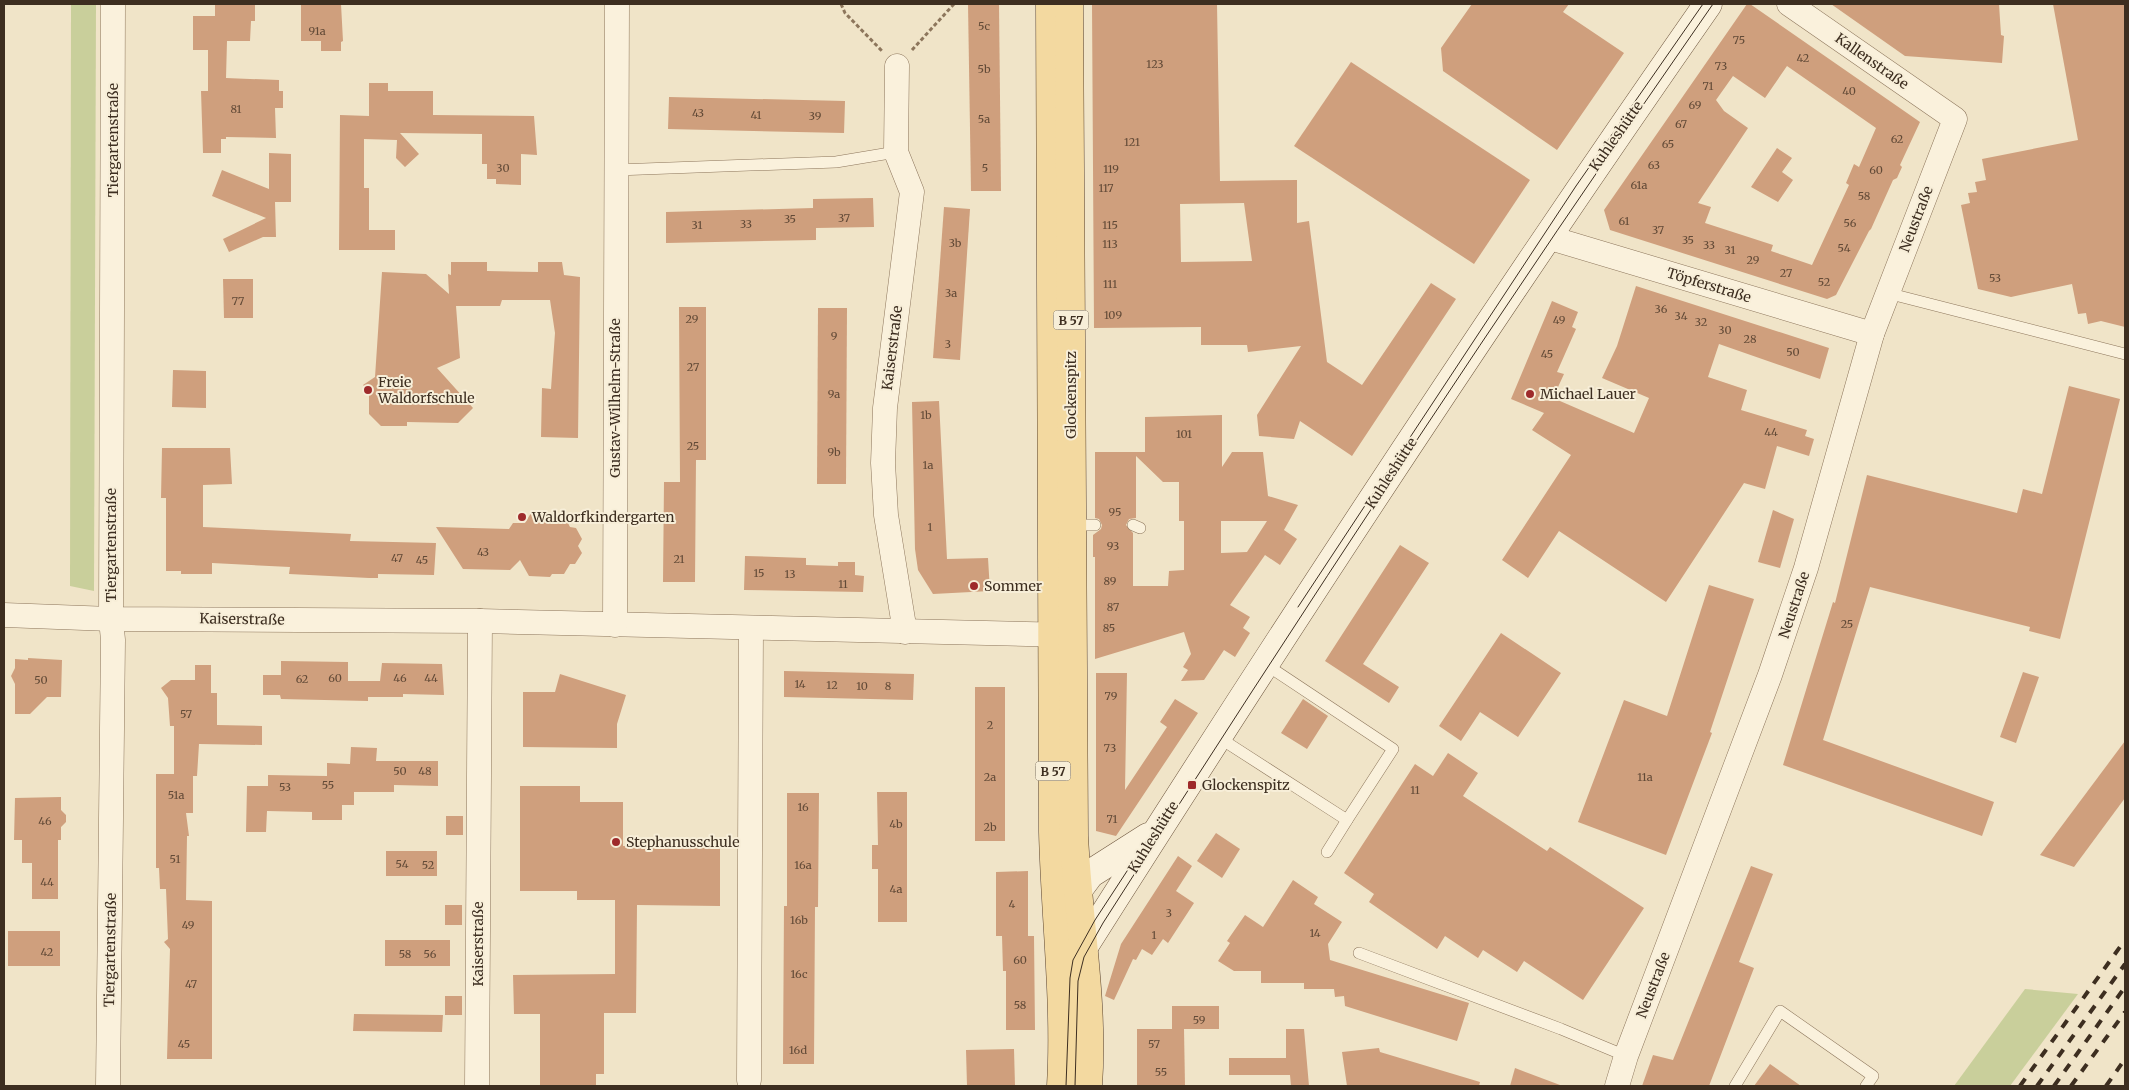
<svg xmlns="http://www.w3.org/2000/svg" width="2129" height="1090" font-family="Merriweather,serif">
  <rect width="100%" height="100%" fill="#f0e4c8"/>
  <g fill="#c9cf9b">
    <path d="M71 4H96L94 591 70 586Z"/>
    <path d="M2025 989 2078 994 2010 1086H1954Z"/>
  </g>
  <g fill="#cf9f7d" fill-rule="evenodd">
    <path d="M215 4H255V21H251L250 41H227L226 78 279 80V91H283V108H275L276 138 226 137V139H221V153H203L201 91H208V50H193V16H215Z"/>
    <path d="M301 4H341L343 41 341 42V51H321V41H301Z"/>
    <path d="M968 4H999L1001 191H971Z"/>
    <path d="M1092 4H1217L1220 181 1297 180V223L1309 221 1327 362 1362 385 1431 283 1456 299 1352 456 1300 421 1294 439 1259 436 1257 415 1301 346 1248 352 1247 345H1201V327L1094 328ZM1244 203 1252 261 1181 262 1180 204Z"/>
    <path d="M1472 4H1569L1563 12 1624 53 1557 150 1443 71 1441 48Z"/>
    <path d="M1747 4H1750L1920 122 1900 165 1902 167 1897 178 1893 180 1871 229 1869 231 1836 295 1827 299 1610 230 1604 210ZM1787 66 1876 128 1859 167 1854 164 1846 183 1849 185 1812 265 1771 251 1773 245 1705 223 1711 207 1698 203 1748 128 1724 111 1716 100 1733 76 1765 98Z"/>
    <path d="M1831 4H1999L2001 35 2004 36 2002 63 1905 56Z"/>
    <path d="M2053 4H2125V327L2101 321 2088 324 2086 313 2078 314 2072 284 2011 297 1978 289 1961 205 1970 203 1968 193 1977 192 1975 182 1986 180 1982 159 2078 140Z"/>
    <path d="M1351 62 1530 180 1474 264 1294 146Z"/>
    <path d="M369 83H388V91H433V115L534 116 537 155 521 154V185L496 184V179H487V164H482V134L400 133 419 154 405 167 396 158 397 140 364 139V188H369V230H395V250H339L340 115 369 116Z"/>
    <path d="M669 97 845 101 844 133 668 129Z"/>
    <path d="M1777 148 1792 158 1782 172 1793 180 1778 202 1751 187Z"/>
    <path d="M269 153 291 154V202H275L276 237H263L229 252 223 239 266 218 212 196 222 170 269 189Z"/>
    <path d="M873 198 874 227 816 228V240L666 243V212L813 208V199Z"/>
    <path d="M944 207 970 209 960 360 933 358Z"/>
    <path d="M451 262H487V271L538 272V262H562L564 275 580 277 578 438 541 437 542 388 551 389 555 333 550 300H502L500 306H456L460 358 437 368 473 408 458 423 407 422V426H381L369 414V391L363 385 375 377 382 272 426 274 449 294 448 274 451 275Z"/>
    <path d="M223 279H253V318H224Z"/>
    <path d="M1636 286 1829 348 1820 379 1719 344 1708 377 1747 390 1741 410 1807 430 1805 436 1814 439 1809 456 1777 446 1765 489 1744 483 1666 602 1559 531 1528 578 1502 560 1571 455 1532 430 1544 413 1511 399 1552 301 1578 312 1572 327 1576 329 1557 372 1564 374 1553 398 1634 433 1649 398 1602 378 1617 346Z"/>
    <path d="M679 307H706V460H696L695 582H663L664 482H680Z"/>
    <path d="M818 308H847L846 484H817Z"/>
    <path d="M173 370 206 371V408L172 407Z"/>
    <path d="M2069 386 2120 399 2060 639 2029 631 2030 627 1870 587 1823 740 1994 802 1982 836 1783 765 1833 602 1835 603 1867 475 2017 513 2023 489 2042 494Z"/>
    <path d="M939 401 947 559 988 558 990 591 933 594 918 570 915 549 912 402Z"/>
    <path d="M1222 415V467L1232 452H1263L1268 496 1298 505 1284 530 1297 539 1280 565 1265 555 1230 605 1250 617 1243 628 1250 633 1235 657 1224 650 1204 680 1181 681 1188 670 1183 667 1191 654 1184 632 1095 659V557H1093V535L1101 529 1102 525 1099 519 1095 518V452H1145V417ZM1136 456 1163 482H1179V521H1184V570L1169 571 1168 586H1133V533L1126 525 1129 519 1136 518ZM1221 521H1267L1247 552 1221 553Z"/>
    <path d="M162 448H230L232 484 203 485V527L351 534 350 541 436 543 434 575 378 574V578H369L289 574 290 567 212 563V574H181V571H166V498H161Z"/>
    <path d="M1773 510 1794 519 1780 568 1758 562Z"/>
    <path d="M531 513 552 514 553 517H565L570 527 576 528 582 539 578 546 582 553 575 564H570L564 574H552L550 577 529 576 520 560 510 570 463 569 436 527 509 529 513 523H525Z"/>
    <path d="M1400 545 1429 563 1363 664 1399 687 1389 703 1325 661Z"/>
    <path d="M745 556 806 558V565L838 566V562H855V575L864 576 863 592 744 590Z"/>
    <path d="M1709 585 1754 599 1710 732 1712 733 1666 855 1578 822 1624 700 1667 716Z"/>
    <path d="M1501 633 1561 673 1518 737 1480 712 1461 741 1439 726Z"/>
    <path d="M28 658 62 660 61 697H47L30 714H15V684L11 676 15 668V659L28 660Z"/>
    <path d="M281 661 348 662V681H380L382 663 442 664 444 695 403 694V697H368V701L281 699 280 695H263V675H281Z"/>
    <path d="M195 665H211V693H217V725L262 726V745L199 744 197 776H193V813H186L189 836H187L186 900 212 901V1059H167L170 949 164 942 168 939 166 889H160L159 868H156V774H174V726H170L168 698 161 688 171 680H195Z"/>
    <path d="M784 671 914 674 913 700 784 697Z"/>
    <path d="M2023 672 2039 677 2016 743 2000 737Z"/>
    <path d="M1096 673H1127L1125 790 1167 727 1160 722 1175 699 1198 713 1116 836 1096 831Z"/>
    <path d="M560 674 626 695 617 724V748L523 747V692H555Z"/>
    <rect x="975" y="687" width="30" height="154"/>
    <path d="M1303 699 1328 716 1307 749 1281 733Z"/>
    <path d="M2125 741V798L2074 867 2040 855Z"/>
    <path d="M351 747 377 748 376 761H438V786L394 785V792H354V805H342V820H312V812L267 811 266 832H246L247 786H268V775L327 776V763L350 764Z"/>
    <path d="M1448 753 1478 773 1463 796 1547 851 1550 847 1644 908 1583 1000 1524 961 1517 972 1483 950 1478 958 1445 936 1437 949 1369 902 1374 894 1344 873 1415 764 1433 776Z"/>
    <path d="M520 786H580V802H623V846L720 848V906L637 905 636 1013H604V1074H596V1086H540V1014H514L513 975 615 974V900H577V891H520Z"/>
    <path d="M877 792H907V922H878V869H872V845H878Z"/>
    <path d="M787 793H819L818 907H815L814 1064H783L784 906H787Z"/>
    <path d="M61 797V810L66 815V822L61 827V840H58V899H32V863H22V840H14L15 798Z"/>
    <rect x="446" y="816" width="17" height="19"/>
    <path d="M1216 833 1240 849 1222 878 1197 861Z"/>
    <rect x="386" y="851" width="51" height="25"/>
    <path d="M1178 856 1192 866 1176 891 1194 903 1168 943 1163 939 1152 955 1142 949 1136 960 1133 959 1114 1000 1105 996 1121 944Z"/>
    <path d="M1751 866 1773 874 1739 962 1754 968 1709 1086H1642L1653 1055 1673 1060Z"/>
    <path d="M1028 871V936H1034L1035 1030H1006V971H1003L1002 936H996V872Z"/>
    <path d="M1293 880 1318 897 1314 904 1342 922 1328 944 1330 960 1469 1003 1457 1041 1345 1006 1344 996 1335 997 1334 989H1304V983H1261V971H1234L1218 961 1230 943 1227 941 1245 915 1263 927Z"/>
    <rect x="445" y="905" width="17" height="20"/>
    <rect x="8" y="931" width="52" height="35"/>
    <rect x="385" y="940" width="65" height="26"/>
    <rect x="445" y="996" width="17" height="19"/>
    <rect x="1172" y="1006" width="47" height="23"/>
    <path d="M354 1014 443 1015 442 1032 353 1031Z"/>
    <path d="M1137 1029H1184L1185 1086H1137Z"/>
    <path d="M1286 1029H1304L1309 1086H1291L1290 1075H1229V1058H1286Z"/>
    <path d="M1379 1048 1380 1052 1480 1082 1479 1086H1347L1342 1052Z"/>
    <path d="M1014 1049 1015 1086H967L966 1050Z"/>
    <path d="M1770 1064 1801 1086H1754Z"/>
    <path d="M1515 1068 1560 1085 1559 1086H1510Z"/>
  </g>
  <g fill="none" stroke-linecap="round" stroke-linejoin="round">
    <g stroke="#8d765c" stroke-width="12">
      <g id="lane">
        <path d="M616 170 836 162 896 152"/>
        <path d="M1887 293 2125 354"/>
        <path d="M1072 525H1095"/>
        <path d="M1133 525 1140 528"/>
        <path d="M1218 737 1347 820 1393 749 1265 664"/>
        <path d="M1327 852 1347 820"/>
        <path d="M1359 953 1561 1029 1626 1056"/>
        <path d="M1735 1086 1780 1011 1873 1076 1866 1086"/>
      </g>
    </g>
    <g stroke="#8d765c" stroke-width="25">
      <g id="street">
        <path d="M897 66 896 152 912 192 885 408 883 463 886 515 905 632"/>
        <path d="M1547 237 1872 334"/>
        <path d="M4 615 111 619 480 621 1069 635"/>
        <path d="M615 625 617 4"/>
        <path d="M749 1080 751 628"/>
        <path d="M108 1086 113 640 111 619 113 4"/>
        <path d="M477 1086 480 621"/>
        <path d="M1617 1086 1626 1056 1770 675 1806 568 1872 334 1955 119 1789 4"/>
      </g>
    </g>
    <g stroke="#6f573f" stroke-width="29">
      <g id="secondary">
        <path d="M1069 902 1090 874 1148 837"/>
        <path d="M1083 948C1285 629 1492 313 1708 4"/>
      </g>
    </g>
    <g stroke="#5b4430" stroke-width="29">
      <g id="primary">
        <path d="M1050 4 1053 832C1055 916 1066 1002 1061 1086"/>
        <path d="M1069 4 1074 836C1078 920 1094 1002 1088 1086"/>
      </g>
    </g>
    <g stroke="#8d765c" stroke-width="3" stroke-dasharray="4 2.5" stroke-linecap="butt">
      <path d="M841 4 845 13 883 52"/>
      <path d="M912 50 954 4"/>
    </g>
    <use href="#lane" stroke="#faf1dc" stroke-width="11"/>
    <use href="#street" stroke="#faf1dc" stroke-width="24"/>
    <use href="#secondary" stroke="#faf1dc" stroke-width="28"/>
    <use href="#primary" stroke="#f3d9a0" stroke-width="28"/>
    <g stroke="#3d2e20" stroke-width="1">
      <path d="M1298 607 1576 186 1703 4"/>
      <path d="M1066 1086 1070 978 1073 960 1095 920 1165 813"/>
      <path d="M1075 1086 1078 981 1084 957 1103 923C1301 613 1503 305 1713 4"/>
    </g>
    <g stroke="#3d2e20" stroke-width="4" stroke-dasharray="9 9" stroke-linecap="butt">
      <path d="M2020 1086 2125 940"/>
      <path d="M2037 1086 2125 964"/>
      <path d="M2054 1086 2125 987"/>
      <path d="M2071 1086 2125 1012"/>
      <path d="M2106 1086 2125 1059"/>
    </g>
  </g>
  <g fill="#9e2a2b" stroke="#f7eed8" stroke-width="2">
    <circle cx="368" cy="390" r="5"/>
    <circle cx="1530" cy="394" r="5"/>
    <circle cx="522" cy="517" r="5"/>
    <circle cx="974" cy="586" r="5"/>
    <rect x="1187" y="780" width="10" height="10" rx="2.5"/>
    <circle cx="616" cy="842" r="5"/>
  </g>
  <g text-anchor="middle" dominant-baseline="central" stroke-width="4" stroke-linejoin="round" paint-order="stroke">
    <g font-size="11" fill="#624a37">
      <text x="984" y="26">5c</text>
      <text x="317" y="31">91a</text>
      <text x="1739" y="40">75</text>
      <text x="1803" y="58">42</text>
      <text x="1155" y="64">123</text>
      <text x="1721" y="66">73</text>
      <text x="984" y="69">5b</text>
      <text x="1708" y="86">71</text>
      <text x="1849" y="91">40</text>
      <text x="1695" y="105">69</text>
      <text x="236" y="109">81</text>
      <text x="698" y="113">43</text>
      <text x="756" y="115">41</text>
      <text x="815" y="116">39</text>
      <text x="984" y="119">5a</text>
      <text x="1681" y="124">67</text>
      <text x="1897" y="139">62</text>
      <text x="1132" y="142">121</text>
      <text x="1668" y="144">65</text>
      <text x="1654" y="165">63</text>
      <text x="503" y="168">30</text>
      <text x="985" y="168">5</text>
      <text x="1111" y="169">119</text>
      <text x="1876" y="170">60</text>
      <text x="1639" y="185">61a</text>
      <text x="1106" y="188">117</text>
      <text x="1864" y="196">58</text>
      <text x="844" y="218">37</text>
      <text x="790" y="219">35</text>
      <text x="1624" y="221">61</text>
      <text x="1850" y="223">56</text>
      <text x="746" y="224">33</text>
      <text x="697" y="225">31</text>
      <text x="1110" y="225">115</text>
      <text x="1658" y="230">37</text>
      <text x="1688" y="240">35</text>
      <text x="955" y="243">3b</text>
      <text x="1110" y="244">113</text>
      <text x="1709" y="245">33</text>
      <text x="1844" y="248">54</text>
      <text x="1730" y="250">31</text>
      <text x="1753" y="260">29</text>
      <text x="1786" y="273">27</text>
      <text x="1995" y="278">53</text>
      <text x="1824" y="282">52</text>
      <text x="1110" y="284">111</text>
      <text x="951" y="293">3a</text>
      <text x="238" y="301">77</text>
      <text x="1661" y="309">36</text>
      <text x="1113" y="315">109</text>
      <text x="1681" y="316">34</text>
      <text x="692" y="319">29</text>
      <text x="1559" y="320">49</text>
      <text x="1701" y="322">32</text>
      <text x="1725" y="330">30</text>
      <text x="834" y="336">9</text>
      <text x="1750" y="339">28</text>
      <text x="948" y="344">3</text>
      <text x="1793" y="352">50</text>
      <text x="1547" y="354">45</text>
      <text x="693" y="367">27</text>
      <text x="834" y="394">9a</text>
      <text x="926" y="415">1b</text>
      <text x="1771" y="432">44</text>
      <text x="1184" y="434">101</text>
      <text x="693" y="446">25</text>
      <text x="834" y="452">9b</text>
      <text x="928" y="465">1a</text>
      <text x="1115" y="512">95</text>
      <text x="930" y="527">1</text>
      <text x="1113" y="546">93</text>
      <text x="483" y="552">43</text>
      <text x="397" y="558">47</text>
      <text x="679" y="559">21</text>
      <text x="422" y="560">45</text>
      <text x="759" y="573">15</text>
      <text x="790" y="574">13</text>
      <text x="1110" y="581">89</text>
      <text x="843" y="584">11</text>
      <text x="1113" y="607">87</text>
      <text x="1847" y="624">25</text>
      <text x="1109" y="628">85</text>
      <text x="335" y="678">60</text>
      <text x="400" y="678">46</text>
      <text x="431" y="678">44</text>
      <text x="302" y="679">62</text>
      <text x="41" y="680">50</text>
      <text x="800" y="684">14</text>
      <text x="832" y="685">12</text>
      <text x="862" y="686">10</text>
      <text x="888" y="686">8</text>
      <text x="1111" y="696">79</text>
      <text x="186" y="714">57</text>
      <text x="990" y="725">2</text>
      <text x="1110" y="748">73</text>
      <text x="400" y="771">50</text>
      <text x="425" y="771">48</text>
      <text x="990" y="777">2a</text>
      <text x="1645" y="777">11a</text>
      <text x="328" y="785">55</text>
      <text x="285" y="787">53</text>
      <text x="1415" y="790">11</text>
      <text x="176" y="795">51a</text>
      <text x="803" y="807">16</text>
      <text x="1112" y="819">71</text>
      <text x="45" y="821">46</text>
      <text x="896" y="824">4b</text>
      <text x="990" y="827">2b</text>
      <text x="175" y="859">51</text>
      <text x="402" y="864">54</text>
      <text x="428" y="865">52</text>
      <text x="803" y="865">16a</text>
      <text x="47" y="882">44</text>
      <text x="896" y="889">4a</text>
      <text x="1012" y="904">4</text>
      <text x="1169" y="913">3</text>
      <text x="799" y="920">16b</text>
      <text x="188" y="925">49</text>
      <text x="1315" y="933">14</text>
      <text x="1154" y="935">1</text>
      <text x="47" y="952">42</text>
      <text x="405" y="954">58</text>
      <text x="430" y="954">56</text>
      <text x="1020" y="960">60</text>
      <text x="799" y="974">16c</text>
      <text x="191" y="984">47</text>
      <text x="1020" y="1005">58</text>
      <text x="1199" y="1020">59</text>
      <text x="184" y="1044">45</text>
      <text x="1154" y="1044">57</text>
      <text x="798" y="1050">16d</text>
      <text x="1161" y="1072">55</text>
    </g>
    <g fill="#f7eed8" stroke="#756857" stroke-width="1">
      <rect x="1053.5" y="310.5" width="35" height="19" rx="4"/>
      <rect x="1035.5" y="761.5" width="35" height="19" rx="4"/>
    </g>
    <g font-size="12" font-weight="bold" fill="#3d2e20">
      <text x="1071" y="320">B 57</text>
      <text x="1053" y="771">B 57</text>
    </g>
    <g font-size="14" fill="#3d2e20" stroke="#f7eed8">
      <text transform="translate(1872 61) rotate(35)">Kallenstraße</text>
      <text transform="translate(1616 136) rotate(-55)">Kuhleshütte</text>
      <text transform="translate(113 140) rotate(-90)">Tiergartenstraße</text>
      <text transform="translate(1916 219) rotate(-69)">Neustraße</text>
      <text transform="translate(1709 285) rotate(17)">Töpferstraße</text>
      <text transform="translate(892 348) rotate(-83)">Kaiserstraße</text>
      <text transform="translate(1071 395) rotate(-90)">Glockenspitz</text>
      <text transform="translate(615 398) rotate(-90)">Gustav-Wilhelm-Straße</text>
      <text transform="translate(1391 473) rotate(-57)">Kuhleshütte</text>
      <text transform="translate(111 545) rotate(-90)">Tiergartenstraße</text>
      <text transform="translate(1794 605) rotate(-72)">Neustraße</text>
      <text transform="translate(242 619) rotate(1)">Kaiserstraße</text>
      <text transform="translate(1153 837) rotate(-58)">Kuhleshütte</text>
      <text transform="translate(478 944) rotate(-90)">Kaiserstraße</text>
      <text transform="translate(110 950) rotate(-89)">Tiergartenstraße</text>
      <text transform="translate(1653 985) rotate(-69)">Neustraße</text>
    </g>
    <g font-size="14" fill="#3d2e20" stroke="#f7eed8" text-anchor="start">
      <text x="378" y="382">Freie<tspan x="378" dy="16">Waldorfschule</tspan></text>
      <text x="1540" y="394">Michael Lauer</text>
      <text x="532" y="517">Waldorfkindergarten</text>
      <text x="984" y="586">Sommer</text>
      <text x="1202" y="785">Glockenspitz</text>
      <text x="626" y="842">Stephanusschule</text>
    </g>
  </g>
  <rect width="2129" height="1090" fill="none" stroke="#3d2e20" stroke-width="10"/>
</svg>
